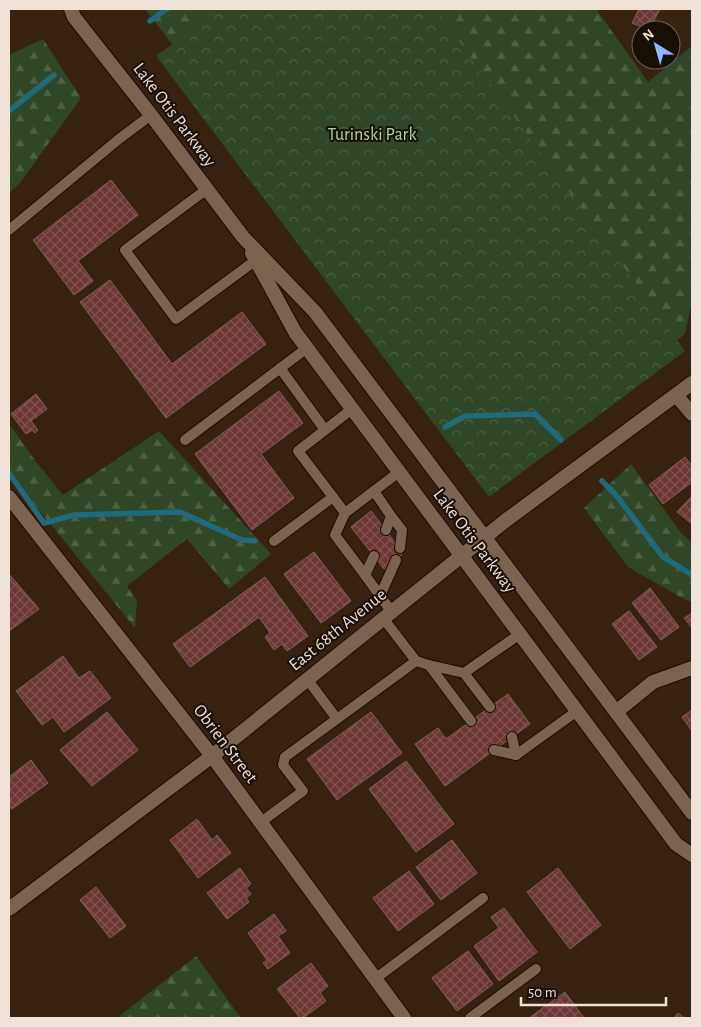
<svg xmlns="http://www.w3.org/2000/svg" width="701" height="1027" font-family="'Alegreya Sans',sans-serif">
  <defs>
    <pattern id="forest-firs" width="22" height="20" patternUnits="userSpaceOnUse" patternTransform="scale(1.25)"><rect width="22" height="20" fill="#2f4726"/><path d="M5 1l3.5 6h-7zM16 11l3.5 6h-7z" fill="#4d6145"/></pattern>
    <pattern id="park-crowns" width="20" height="18" patternUnits="userSpaceOnUse" patternTransform="scale(1.25)"><rect width="20" height="18" fill="#2f4726"/><path d="M2 6a3 3 0 1 1 6 0M12 15a3 3 0 1 1 6 0" fill="none" stroke="#4d6145"/></pattern>
    <pattern id="building-cross-hatch" width="8" height="8" patternUnits="userSpaceOnUse" patternTransform="scale(1.25)"><rect width="8" height="8" fill="#6b3633"/><path d="M0 0l8 8M0 8l8-8" fill="none" stroke="#805350"/></pattern>
  </defs>
  <rect width="100%" height="100%" fill="#36220f"/>
  <g fill="url(#forest-firs)">
    <path d="M145 9H596L648 82 692 46V300L685 334 501 476Z"/>
    <path d="M43 39 81 98 20 183 9 193V55Z"/>
    <path d="M9 424 37 463 63 495 159 431 271 554 229 589 187 539 127 586 137 601 135 628 9 473Z"/>
    <path d="M631 464 681 533 692 543V602L684 599 628 567 584 508Z"/>
    <path d="M196 956 241 1018H117Z"/>
  </g>
  <path fill="url(#park-crowns)" d="M221 9H436L685 351 489 497 156 56Z"/>
  <g fill="none" stroke-linecap="round" stroke-linejoin="round">
    <g stroke="#1f6a7c" stroke-width="5.5">
      <path d="M150 21 167 9"/>
      <path d="M9 111 54 75"/>
      <path d="M445 427 465 416 535 414 561 440"/>
      <path d="M9 473 44 523 74 515 180 512 242 540 255 541"/>
      <path d="M602 481 616 495 663 557 692 575"/>
    </g>
  </g>
  <g fill="url(#building-cross-hatch)" stroke="#81605d">
    <path d="M639 9H660L649 30 632 23Z"/>
    <path d="M111 180 138 215 78 261 93 281 74 295 33 240Z"/>
    <path d="M110 280 172 364 242 312 266 344 166 418 80 302Z"/>
    <path d="M279 391 303 423 261 454 294 498 252 530 195 454Z"/>
    <path d="M36 394 47 409 31 421 38 430 35 433 32 430 26 434 11 414Z"/>
    <path d="M685 457 692 466V482L663 504 649 485Z"/>
    <path d="M692 496V524L677 512Z"/>
    <path d="M371 511 402 552 401 556 384 569 351 527Z"/>
    <path d="M314 552 351 601 321 623 284 574Z"/>
    <path d="M9 574 39 609 9 631Z"/>
    <path d="M265 577 308 636 287 651 282 644 274 650 265 637 270 633 259 617 190 667 173 644Z"/>
    <path d="M650 588 679 627 661 640 632 603Z"/>
    <path d="M629 611 657 647 639 660 612 624Z"/>
    <path d="M692 613V628L684 618Z"/>
    <path d="M63 656 79 678 90 671 111 698 64 732 53 717 42 725 16 691Z"/>
    <path d="M508 694 530 724 445 786 415 744 438 728 446 739Z"/>
    <path d="M692 710V731L682 717Z"/>
    <path d="M107 712 138 750 92 786 60 750Z"/>
    <path d="M371 712 402 753 337 800 307 759Z"/>
    <path d="M31 760 48 783 12 809 9 805V777Z"/>
    <path d="M406 761 454 824 416 852 369 789Z"/>
    <path d="M197 819 212 840 217 835 231 853 198 878 170 840Z"/>
    <path d="M452 840 477 873 441 900 416 867Z"/>
    <path d="M240 868 251 884 246 888 251 894 246 898 249 902 227 919 207 893Z"/>
    <path d="M558 868 601 925 570 949 527 892Z"/>
    <path d="M409 871 434 904 398 931 373 898Z"/>
    <path d="M96 887 126 926 110 938 80 900Z"/>
    <path d="M504 908 537 952 499 981 474 946 499 928 491 917Z"/>
    <path d="M274 914 286 931 278 936 290 953 268 969 263 963 267 960 248 933Z"/>
    <path d="M468 951 493 984 457 1011 432 978Z"/>
    <path d="M311 963 328 986 320 993 326 1001 303 1018H300L277 989Z"/>
    <path d="M565 992 584 1018H529Z"/>
    <path d="M678 1013 684 1018H674Z"/>
  </g>
  <g fill="none" stroke-linecap="round" stroke-linejoin="round">
    <g stroke="#1d0b00" stroke-width="12">
      <g id="service">
        <path d="M207 189 125 250 176 319 256 260"/>
        <path d="M9 230 119 139 151 115"/>
        <path d="M280 368 325 430 352 409"/>
        <path d="M185 440 307 348"/>
        <path d="M374 491 391 516 386 530"/>
        <path d="M333 497 345 513 399 472"/>
        <path d="M345 513 335 535 365 575"/>
        <path d="M391 516 402 530 400 548"/>
        <path d="M274 541 333 497 298 451 325 430"/>
        <path d="M374 556 365 575 391 611"/>
        <path d="M380 596 396 560"/>
        <path d="M383 618 416 661"/>
        <path d="M429 665 464 673 490 707"/>
        <path d="M464 673 520 634"/>
        <path d="M307 679 337 719"/>
        <path d="M512 737 516 755"/>
        <path d="M494 750 516 755 577 711"/>
        <path d="M261 822 303 791 283 765 285 757 416 661 429 665 471 721"/>
        <path d="M375 979 483 898"/>
        <path d="M470 1018 536 969"/>
      </g>
    </g>
    <g stroke="#1d0b00" stroke-width="16">
      <g id="minor">
        <path d="M676 395 692 414"/>
        <path d="M9 497 212 756 404 1018"/>
        <path d="M616 712 653 682 692 668"/>
      </g>
    </g>
    <g stroke="#1d0b00" stroke-width="16">
      <path id="tertiary" d="M9 909 212 756 505 521 692 383"/>
    </g>
    <g stroke="#1d0b00" stroke-width="16">
      <g id="secondary">
        <path d="M71 9 74 17 151 115 243 237 315 312 692 813"/>
        <path d="M252 253 295 332 676 844 692 855"/>
      </g>
    </g>
    <use href="#service" stroke="#7b644f" stroke-width="10"/>
    <use href="#minor" stroke="#7b644f" stroke-width="14"/>
    <use href="#tertiary" stroke="#7b644f" stroke-width="14"/>
    <use href="#secondary" stroke="#7b644f" stroke-width="14"/>
  </g>
  <g text-anchor="middle" dominant-baseline="central" stroke-width="4" stroke-linejoin="round" paint-order="stroke">
    <g font-size="18" fill="#f0e2d7" stroke="#170e06">
      <text transform="translate(174 115) rotate(53)">Lake Otis Parkway</text>
      <text transform="translate(474 541) rotate(53)">Lake Otis Parkway</text>
      <text transform="translate(338 630) rotate(-39)">East 68th Avenue</text>
      <text transform="translate(225 744) rotate(53)">Obrien Street</text>
    </g>
    <g font-size="18" fill="#a8da96" stroke="#170e06">
      <text x="372" y="135">Turinski Park</text>
    </g>
  </g>
  <rect width="701" height="1027" fill="none" stroke="#f0e2d7" stroke-width="20"/>
  <g transform="translate(656 45) rotate(323)"><circle r="24" fill="#170e06" stroke="#6e635a"/>
  <path d="M0-4L9 19L0 12L-9 19Z" fill="#8fb8fd"/>
  <text y="-8" font-size="14" font-weight="bold" text-anchor="middle" fill="#f0e2d7">N</text>
  </g>
  <path d="M521 997v8h145v-8" fill="none" stroke="#f0e2d7" stroke-width="2.5"/>
  <text x="528" y="997" font-size="15" fill="#f0e2d7" stroke="#170e06" stroke-width="4" paint-order="stroke">50 m</text>
</svg>
